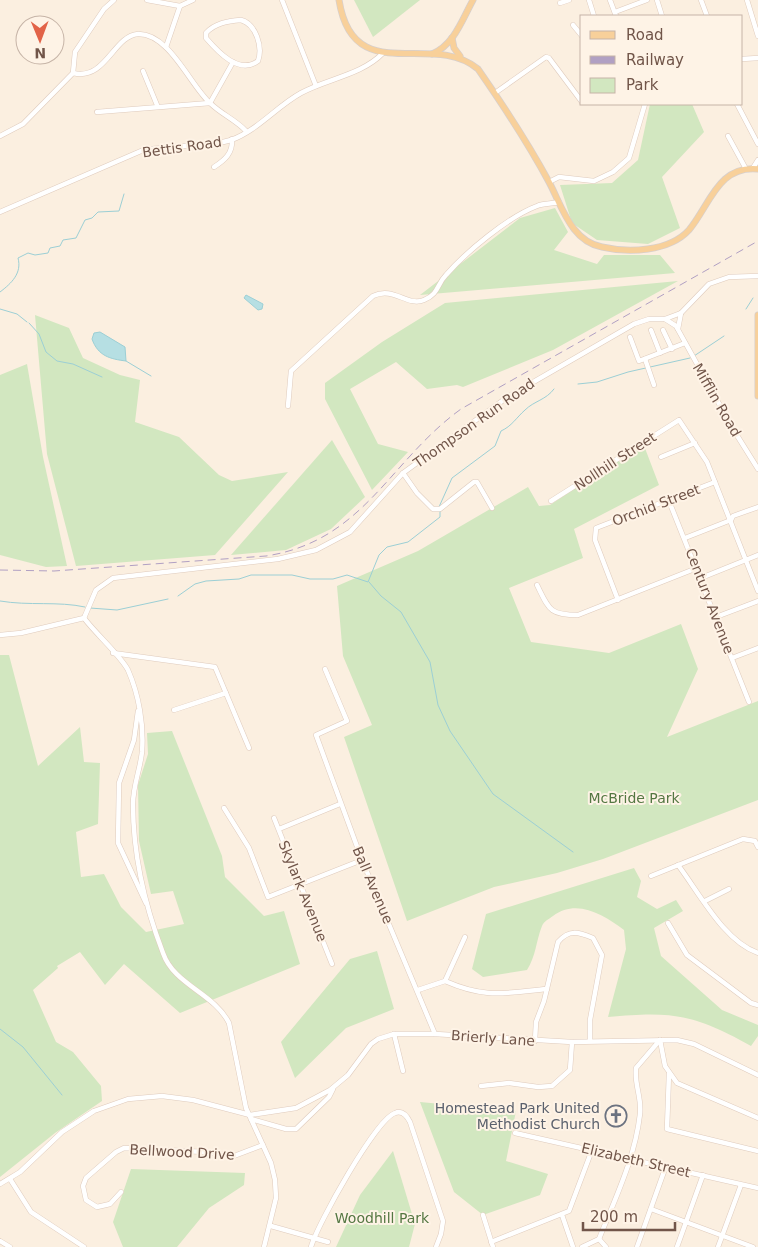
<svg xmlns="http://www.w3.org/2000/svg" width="758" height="1247" font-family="'DejaVu Sans',sans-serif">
  <rect width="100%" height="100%" fill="#fbefe0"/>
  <g fill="#d2e7c0">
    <path d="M354 0H420L373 37Z"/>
    <path d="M650 104H692L704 132 662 177 680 228 648 244 597 240 572 223 560 185 612 183 638 160Z"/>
    <path d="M555 208 568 232 554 250 597 264 604 255H660L675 273 420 295 520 218Z"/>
    <path d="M678 281 553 350 463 387 457 385 427 389 396 362 350 389 378 444 408 452 372 490 325 399V383L382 342 445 303Z"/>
    <path d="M35 315 69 328 83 358 120 375 140 380 135 422 179 437 219 475 232 481 288 472 215 555 76 566 47 454Z"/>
    <path d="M27 364 43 457 67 566 46 567 0 555V375Z"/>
    <path d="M332 440 365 497 331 529 286 550 231 555Z"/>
    <path d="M643 443 659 485 574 529 583 558 509 588 531 642 609 653 681 624 698 669 667 737 758 701V800L603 859 557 873 494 887 407 921 344 737 372 725 343 656 337 586 418 551 528 487 539 506 550 505Z"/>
    <path d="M0 655H9L38 766 80 727 84 762 100 763 98 824 76 832 81 877 104 874 121 907 146 932 184 924 173 891 151 894 139 841 138 785 148 754 147 733 172 731 222 856 225 877 264 916 284 911 300 964 180 1013 124 964 105 985 80 952 57 966 58 968 33 990 56 1042 73 1052 101 1086 102 1101 55 1133 0 1177Z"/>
    <path d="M634 868 641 881 637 897 657 909 676 900 683 911 654 928 661 956 722 1010 758 1025V1036L751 1046C694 1014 672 1011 608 1017L626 949 624 930C604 915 577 898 553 916 549 919 544 921 542 926 536 941 536 956 527 970L483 977 472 969 486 914Z"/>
    <path d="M377 951 394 1009 346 1028 295 1078 281 1042 350 959Z"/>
    <path d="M420 1102 516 1111 506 1161 548 1174 540 1195 483 1215 454 1192Z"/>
    <path d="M393 1151 415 1224 409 1247H336L360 1195Z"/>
    <path d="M131 1169 245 1173 244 1185 209 1208 177 1247H123L113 1222Z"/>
  </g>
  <g fill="#b6dfe3" stroke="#9ccfd5">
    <path d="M246 295 263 304 262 309 258 310 244 298Z"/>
    <path d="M100 332 125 347 126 361C110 359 98 356 92 339L94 333Z"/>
  </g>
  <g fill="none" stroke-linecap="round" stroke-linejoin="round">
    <g stroke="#9ccfd5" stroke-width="1">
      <path d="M0 292C12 283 22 273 18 258L28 253 35 255 48 253 50 248 60 246 63 240 76 238 85 220 92 218 98 212 119 211 124 194"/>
      <path d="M0 309 17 314 27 322"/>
      <path d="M746 309 753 298"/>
      <path d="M29 323 39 334 46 352 57 361 73 364 102 377"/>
      <path d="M694 356 724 336"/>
      <path d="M126 361 151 376"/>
      <path d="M578 384 597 382 628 372 690 358"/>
      <path d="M439 507 452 478 495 446 501 431C512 426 516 418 525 410 534 401 546 400 554 389"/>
      <path d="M369 582 381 596 401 612 430 662 438 705 450 731 493 794 573 852"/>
      <path d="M178 596 195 584 206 581 239 579 251 575H292L310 579H333L347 575 368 582 379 555 387 547 408 542 440 517V511"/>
      <path d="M0 601C29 606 58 601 85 607"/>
      <path d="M90 608 117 610 168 599"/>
      <path d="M0 1029 23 1047 62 1095"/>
    </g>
    <g stroke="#dfcbbd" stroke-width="5.5">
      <g id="minor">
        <path d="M147 0 180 6"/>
        <path d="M282 0 316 86"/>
        <path d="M589 0 594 16"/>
        <path d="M610 0 616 16"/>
        <path d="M657 0 662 16"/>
        <path d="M701 0 707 16"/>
        <path d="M747 0 758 36"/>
        <path d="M560 3 569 0"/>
        <path d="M615 12 647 0"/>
        <path d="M241 20C256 24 263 47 258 61 239 75 218 52 206 38V33C215 23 228 21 241 20Z"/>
        <path d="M573 25 582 36"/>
        <path d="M166 47 180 6 193 0"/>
        <path d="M742 59 758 58"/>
        <path d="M143 71 157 105"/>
        <path d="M73 73C106 81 113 36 138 34 169 33 190 85 210 103 221 114 236 120 246 131"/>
        <path d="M495 93 546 57 549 58 582 102"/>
        <path d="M737 104 758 144"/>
        <path d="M97 112 210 103 233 62"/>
        <path d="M0 136 23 124 73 73 75 52 104 9 114 0"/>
        <path d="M728 136 746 169"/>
        <path d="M214 167C225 160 233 153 232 139"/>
        <path d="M753 168 758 160"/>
        <path d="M549 182 559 177 594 181 613 172 629 158 645 104"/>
        <path d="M0 212 141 151C169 144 205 148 231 140 257 131 277 106 301 93 326 79 362 75 383 53"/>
        <path d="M665 319 681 313"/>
        <path d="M678 329 681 313 709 284 729 277 758 276"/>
        <path d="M651 330 660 353"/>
        <path d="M663 330 672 349"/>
        <path d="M630 337 639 361 685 343"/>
        <path d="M645 359 654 385"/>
        <path d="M288 406 291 371 373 296C394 286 407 307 424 300 439 294 437 284 446 275 466 252 508 217 537 206 544 203 552 204 559 202"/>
        <path d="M661 457 695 443"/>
        <path d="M403 473 417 493 433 509H440L474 482H477L492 508"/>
        <path d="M551 501 679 420 707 462 758 591"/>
        <path d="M669 501 749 702"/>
        <path d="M685 538 731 520 733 516 758 507"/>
        <path d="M701 578 758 555"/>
        <path d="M537 585C549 609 549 615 578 615L697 568"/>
        <path d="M618 600 595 540 596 528 715 482"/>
        <path d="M716 617 758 601"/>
        <path d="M84 618 96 590 113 578 278 559 316 550 350 532 403 473 509 396 634 324 649 319H665L676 326 733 429 758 469"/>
        <path d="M84 618C95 633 121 656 128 670 139 695 144 725 142 752 140 770 133 786 133 804 133 854 145 906 163 953 174 985 214 993 229 1023L246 1108 271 1163 275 1180 276 1198 264 1247"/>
        <path d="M0 635 21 633 84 618"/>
        <path d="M113 653 215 667 249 748"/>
        <path d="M732 658 758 648"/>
        <path d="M325 669 347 721 316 735 362 860 435 1034"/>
        <path d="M174 710 226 693"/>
        <path d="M138 711 134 740 119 783 118 843 146 903"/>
        <path d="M224 808 249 848 268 897 362 860"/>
        <path d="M274 818 332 964"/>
        <path d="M279 829 340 804"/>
        <path d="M678 865C700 894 724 941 758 953"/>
        <path d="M651 876 743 839 755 841 758 847"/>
        <path d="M705 901 729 889"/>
        <path d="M668 923 687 955 751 1003 758 1005"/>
        <path d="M445 981 465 937"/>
        <path d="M418 990 445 981C486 999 505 993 547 989"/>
        <path d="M394 1034 403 1071"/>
        <path d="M660 1040 665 1066 677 1083 758 1118"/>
        <path d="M535 1041 536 1022 544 1001 558 942C569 929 578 932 593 938L602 955 590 1020V1041"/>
        <path d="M669 1073 667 1129 758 1151"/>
        <path d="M481 1086 509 1083 538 1087 552 1086 570 1070 572 1042"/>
        <path d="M251 1119 286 1129H296L329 1097 333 1089"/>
        <path d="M515 1133 758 1188"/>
        <path d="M10 1179 31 1212 84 1247"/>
        <path d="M0 1184 20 1172 62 1132 94 1111 128 1099 162 1096 193 1100 250 1115 296 1108 330 1090 348 1075 371 1044 378 1039 394 1034H435L572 1042 677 1040 694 1044 758 1075"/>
        <path d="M121 1192 110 1204 97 1207 86 1200 83 1186 86 1178 116 1152 124 1148 205 1152 234 1156 263 1145"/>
        <path d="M651 1209 753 1247"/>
        <path d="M483 1215 493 1247"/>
        <path d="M562 1215 573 1247"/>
        <path d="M271 1226 328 1242"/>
        <path d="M599 1239 606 1247"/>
        <path d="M0 1241 10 1247"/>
        <path d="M491 1242 569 1211 592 1150"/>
        <path d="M311 1247C317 1225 376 1119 395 1113 402 1110 407 1116 410 1122L443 1221 441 1234 436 1247"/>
        <path d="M582 1247 599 1239C615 1199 635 1158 640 1114 642 1098 634 1084 636 1068L660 1040"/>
        <path d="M637 1247 666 1166"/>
        <path d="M677 1247 703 1175"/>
        <path d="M718 1247 741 1185"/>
      </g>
    </g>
    <g stroke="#d7cfcc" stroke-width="7">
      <g id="major">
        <path d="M339 0C353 89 431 30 478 69 503 105 528 143 549 182 557 197 563 215 574 229 581 238 591 245 602 247 628 253 669 252 689 230 710 205 718 165 758 169"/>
        <path d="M452 38 454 48 460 56"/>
        <path d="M432 54C454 45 462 20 473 0"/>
        <path d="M758 315V396"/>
      </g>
    </g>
    <use href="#minor" stroke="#fff" stroke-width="4.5"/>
    <use href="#major" stroke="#f8d09a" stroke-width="5.5"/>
    <path stroke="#b1a0c3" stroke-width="1" stroke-dasharray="8 5" stroke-linecap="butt" d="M0 570 54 571 266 556C364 541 389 461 461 409L758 241"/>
  </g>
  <defs>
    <g id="church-ring" transform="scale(1.125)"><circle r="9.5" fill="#fef3e6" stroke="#6b7280" stroke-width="1.5"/><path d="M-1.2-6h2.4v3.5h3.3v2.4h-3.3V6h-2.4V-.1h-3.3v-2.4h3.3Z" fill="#6b7280"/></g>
  </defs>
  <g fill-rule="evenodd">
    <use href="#church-ring" x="616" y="1116"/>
  </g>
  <g text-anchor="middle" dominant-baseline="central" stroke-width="4" stroke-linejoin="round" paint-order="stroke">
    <g font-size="14" fill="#715549" stroke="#fef3e6">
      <text transform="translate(182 147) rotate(-8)">Bettis Road</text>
      <text transform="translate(717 400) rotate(60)">Mifflin Road</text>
      <text transform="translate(474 423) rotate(-35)">Thompson Run Road</text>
      <text transform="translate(615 461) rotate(-33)">Nollhill Street</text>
      <text transform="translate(656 505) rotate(-21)">Orchid Street</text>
      <text transform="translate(710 601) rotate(69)">Century Avenue</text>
      <text transform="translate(373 885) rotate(67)">Ball Avenue</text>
      <text transform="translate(303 891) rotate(68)">Skylark Avenue</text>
      <text transform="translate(493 1038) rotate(4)">Brierly Lane</text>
      <text transform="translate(182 1152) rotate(3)">Bellwood Drive</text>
      <text transform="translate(636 1160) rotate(13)">Elizabeth Street</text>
    </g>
    <g font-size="14" fill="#547742" stroke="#fef3e6">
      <text x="634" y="798">McBride Park</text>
      <text x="382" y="1218">Woodhill Park</text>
    </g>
    <g font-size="14" fill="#5b616d" stroke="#fef3e6" text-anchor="end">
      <text x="600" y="1108">Homestead Park United<tspan x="600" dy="16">Methodist Church</tspan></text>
    </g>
  </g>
  <rect x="580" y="15" width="162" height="90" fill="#fef3e6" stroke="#c6b4a7"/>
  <rect x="590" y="31" width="25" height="8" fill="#f8d09a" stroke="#c6b4a7"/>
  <text x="626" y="40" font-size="15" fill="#715549">Road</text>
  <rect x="590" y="56" width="25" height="8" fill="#b1a0c3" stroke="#c6b4a7"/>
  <text x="626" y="65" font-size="15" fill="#715549">Railway</text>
  <rect x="590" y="78" width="25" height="15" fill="#d2e7c0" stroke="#c6b4a7"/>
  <text x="626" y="90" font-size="15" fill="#715549">Park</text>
  <g transform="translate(40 40) rotate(179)"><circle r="24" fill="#fef3e6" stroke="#c6b4a7"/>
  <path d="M0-4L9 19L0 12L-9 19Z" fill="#e26348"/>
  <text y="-8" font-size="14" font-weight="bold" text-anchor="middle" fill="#715549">N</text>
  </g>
  <path d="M583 1222v8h92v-8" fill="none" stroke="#715549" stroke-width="2.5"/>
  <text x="590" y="1222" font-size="15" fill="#715549" stroke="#fef3e6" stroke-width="4" paint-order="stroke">200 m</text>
</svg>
